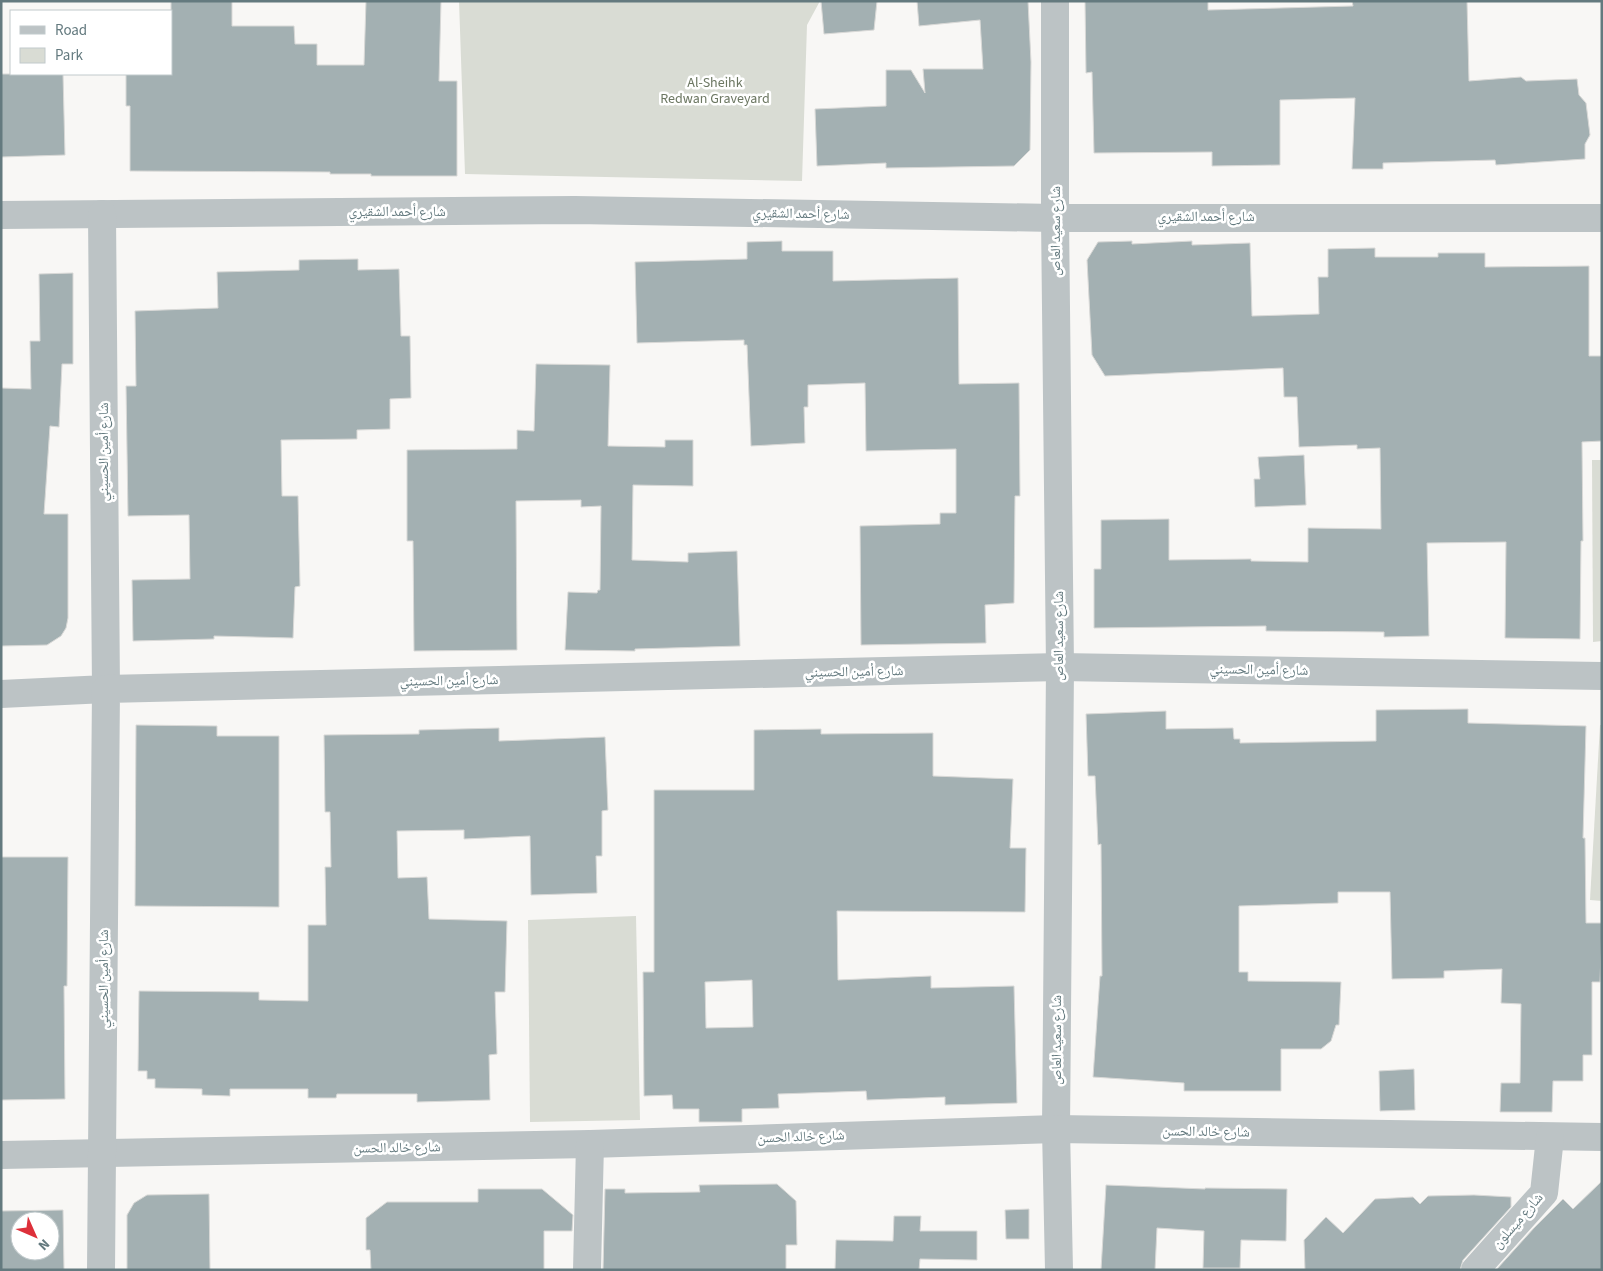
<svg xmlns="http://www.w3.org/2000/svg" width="1603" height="1271" font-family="'Source Sans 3','Noto Naskh Arabic',sans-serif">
  <rect width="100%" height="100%" fill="#f8f7f5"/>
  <g fill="#d9dcd4">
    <path d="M459 1H820L807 25 802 181 465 174Z"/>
    <path d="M1592 460H1602V641L1593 642Z"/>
    <path d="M1600 725H1602V901L1590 900Z"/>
    <path d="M636 916 640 1120 530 1122 528 920Z"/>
  </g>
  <g fill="#a3b0b2" stroke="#d9d9d7" fill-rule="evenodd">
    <path d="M171 1H232V26H294L295 44H317V65H364L366 1H441L439 81H457V176H371V174H330V172L130 171V106H126V74H171Z"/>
    <path d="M821 1H877L874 30 824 34Z"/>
    <path d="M917 1H1028L1031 62 1030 150 1014 166 886 168V163L817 166 815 109 886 106V70H911L925 93 923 69H983L980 20 919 26Z"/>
    <path d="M1085 1H1208V10L1353 6 1352 1H1467L1469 81 1521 77 1526 81 1577 79 1579 95 1586 103 1590 135 1585 144V159L1496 165 1495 160 1383 163V169H1352L1355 98 1280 100V165L1212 166V152L1094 153 1092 72 1086 73Z"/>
    <path d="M1 74H63L65 155 1 157Z"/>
    <path d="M782 241V251H833V281L958 278 959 384 1019 383 1020 496H1015L1014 603 985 605 986 643 861 645 860 526 940 524V513H956V449L866 451 865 383 808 385V407H804L805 443 751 446 747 345H744V340L637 343 635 262 747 259V242Z"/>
    <path d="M1132 241V244L1192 241V245L1250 243 1252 316 1319 314 1318 277H1328V249L1375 248V257H1438V253H1485V267L1589 266V356H1602V441L1582 442 1583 541H1581L1580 639 1505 638 1506 542 1427 543 1429 636 1384 637V632L1266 631V626L1094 628V569H1101V520L1169 519V560L1251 559V561L1308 562V528L1381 529 1380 448 1357 449V445L1299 447 1297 397H1284L1283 368 1105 376 1092 355 1087 260 1098 242Z"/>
    <path d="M358 259V270L399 269 401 336H410L411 398 390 399V429L357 430V439L281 440 282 496H298L300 586 295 587 293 638 214 636V639L133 641 132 580 190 579 189 515 128 516 126 386H136L135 311 218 308 217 272 299 270V260Z"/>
    <path d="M73 273V364H62L59 427 50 426 44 514H68V618L66 628 61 636 47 645 1 646V388L31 389 30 341H40L39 274Z"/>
    <path d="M536 364 610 365 608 446 665 447V440H693V486L633 485 632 560 688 562V553L737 551 740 646 635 649V651L565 650 568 592 597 593 598 590H600L601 506 581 507V500L516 501 517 650 414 651 413 541H407V450L517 449V430L534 431Z"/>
    <path d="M1304 455 1306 505 1255 507 1254 479H1260L1258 457Z"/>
    <path d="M1468 709V723L1586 726 1583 838H1585L1586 923H1602L1600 982H1592V1055H1583V1081H1553L1552 1112H1500L1501 1083H1520L1521 1004 1501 1003 1502 969 1444 971V978L1392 979 1390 892H1338V903L1239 906V972H1248V981L1341 982 1339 1025H1336L1331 1041 1321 1049H1281V1091H1184V1083L1093 1077 1100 976H1102L1101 844 1098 845 1095 776H1088L1086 714 1166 711V729L1233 728 1234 739H1240V743L1376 741V710Z"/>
    <path d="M136 725 217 726V736H279V907L135 906Z"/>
    <path d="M499 728V741L605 737 608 810 602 811V856H596L597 893 531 895 530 836 464 839V830L397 831 398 878 427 877 429 919 507 921 505 992H495L497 1054 489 1055 490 1100 417 1102V1094H337L336 1098H308V1089H230V1096L202 1095V1089L155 1088V1079H147V1071H138L139 991 259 992V1000L308 1001V925H326L325 867H331L330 812H325L324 735 419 734V730Z"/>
    <path d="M821 729V734L933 733V776L1013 779 1010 848H1026L1025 912 837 911 838 980 931 976V988L1014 986 1017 1103 945 1105V1097L867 1100 866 1091 778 1094 779 1108 742 1109V1122H699V1109H673L672 1095 644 1096 643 972H654V790H754V730ZM752 980 753 1027 706 1028 705 982Z"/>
    <path d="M1 857H68L67 986H64L65 1099 1 1100Z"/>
    <path d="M1414 1069 1415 1110 1380 1111 1379 1071Z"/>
    <path d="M1602 1181V1270H1496L1534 1228 1563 1199 1573 1209Z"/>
    <path d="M777 1184 796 1201 797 1245H786V1270H603L605 1189H625V1193L700 1192 699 1185Z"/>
    <path d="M1106 1185 1205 1189V1188L1287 1189 1286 1241 1241 1240 1240 1268H1203L1204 1231 1157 1228 1155 1270H1101Z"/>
    <path d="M478 1189H542L573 1215 572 1231H544V1270H371L370 1250H366V1218L387 1202H478Z"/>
    <path d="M209 1194 210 1270H127V1215L134 1203 147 1195Z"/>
    <path d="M1474 1195 1511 1197V1207L1463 1260 1460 1270H1305L1304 1240 1326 1217 1343 1233 1375 1199 1413 1197 1420 1204 1428 1196Z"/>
    <path d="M1029 1209V1239H1006L1005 1210Z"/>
    <path d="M63 1210 64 1270H1V1211ZM20 1221H50V1251H20Z"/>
    <path d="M894 1216H921L920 1231H977V1260L920 1259 919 1270H835L836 1240 893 1241Z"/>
  </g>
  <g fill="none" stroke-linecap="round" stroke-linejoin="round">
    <g stroke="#bcc3c5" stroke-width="28">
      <path d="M1055 1V218L1060 667 1056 1129 1059 1270"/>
      <path d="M1 215 575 210 1055 218H1602"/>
      <path d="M1 694 106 689 102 214"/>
      <path d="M1 1155 590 1144 1056 1129 1602 1137"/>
      <path d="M101 1270 106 689 1060 667 1602 676"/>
      <path d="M587 1270 590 1144"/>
      <path d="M1475 1270 1544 1193 1550 1137"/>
    </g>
  </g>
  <g text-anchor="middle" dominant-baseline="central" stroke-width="5" stroke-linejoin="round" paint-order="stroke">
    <g font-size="14" fill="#6c7762" stroke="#fff">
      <text x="715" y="83">Al-Sheihk<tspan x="715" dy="16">Redwan Graveyard</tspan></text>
    </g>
    <g font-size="14" fill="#647a7f" stroke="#fff">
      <text x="397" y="212">شارع أحمد الشقيري</text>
      <text transform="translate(801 214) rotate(1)">شارع أحمد الشقيري</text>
      <text x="1206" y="217">شارع أحمد الشقيري</text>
      <text transform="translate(1056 231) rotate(-90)">شارع سعيد العاص</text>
      <text transform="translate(104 452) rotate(-90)">شارع أمين الحسيني</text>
      <text transform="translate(1059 636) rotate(-90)">شارع سعيد العاص</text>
      <text transform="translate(1259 670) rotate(1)">شارع أمين الحسيني</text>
      <text transform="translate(854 672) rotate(-1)">شارع أمين الحسيني</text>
      <text transform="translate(449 681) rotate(-1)">شارع أمين الحسيني</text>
      <text transform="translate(104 979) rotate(-90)">شارع أمين الحسيني</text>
      <text transform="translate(1057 1040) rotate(-90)">شارع سعيد العاص</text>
      <text transform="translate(1206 1132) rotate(1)">شارع خالد الحسن</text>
      <text transform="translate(801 1137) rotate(-2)">شارع خالد الحسن</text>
      <text transform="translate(397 1148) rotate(-1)">شارع خالد الحسن</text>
      <text transform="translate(1518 1221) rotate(-49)">شارع ميسلون</text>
    </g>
  </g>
  <rect width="1603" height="1271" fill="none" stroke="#647a7f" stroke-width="5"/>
  <rect x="10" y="10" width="162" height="65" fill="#ffffff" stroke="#c1cacc"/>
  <rect x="20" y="26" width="25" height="8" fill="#bcc3c5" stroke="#c1cacc"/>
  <text x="55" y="35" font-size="15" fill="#647a7f">Road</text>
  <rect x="20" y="48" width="25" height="15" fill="#d9dcd4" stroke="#c1cacc"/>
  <text x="55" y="60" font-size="15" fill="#647a7f">Park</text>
  <g transform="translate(35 1236) rotate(135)"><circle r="24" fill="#ffffff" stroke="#c1cacc"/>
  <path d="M0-4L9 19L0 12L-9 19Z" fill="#dd303a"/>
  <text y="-8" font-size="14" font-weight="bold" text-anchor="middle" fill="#647a7f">N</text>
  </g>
</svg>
